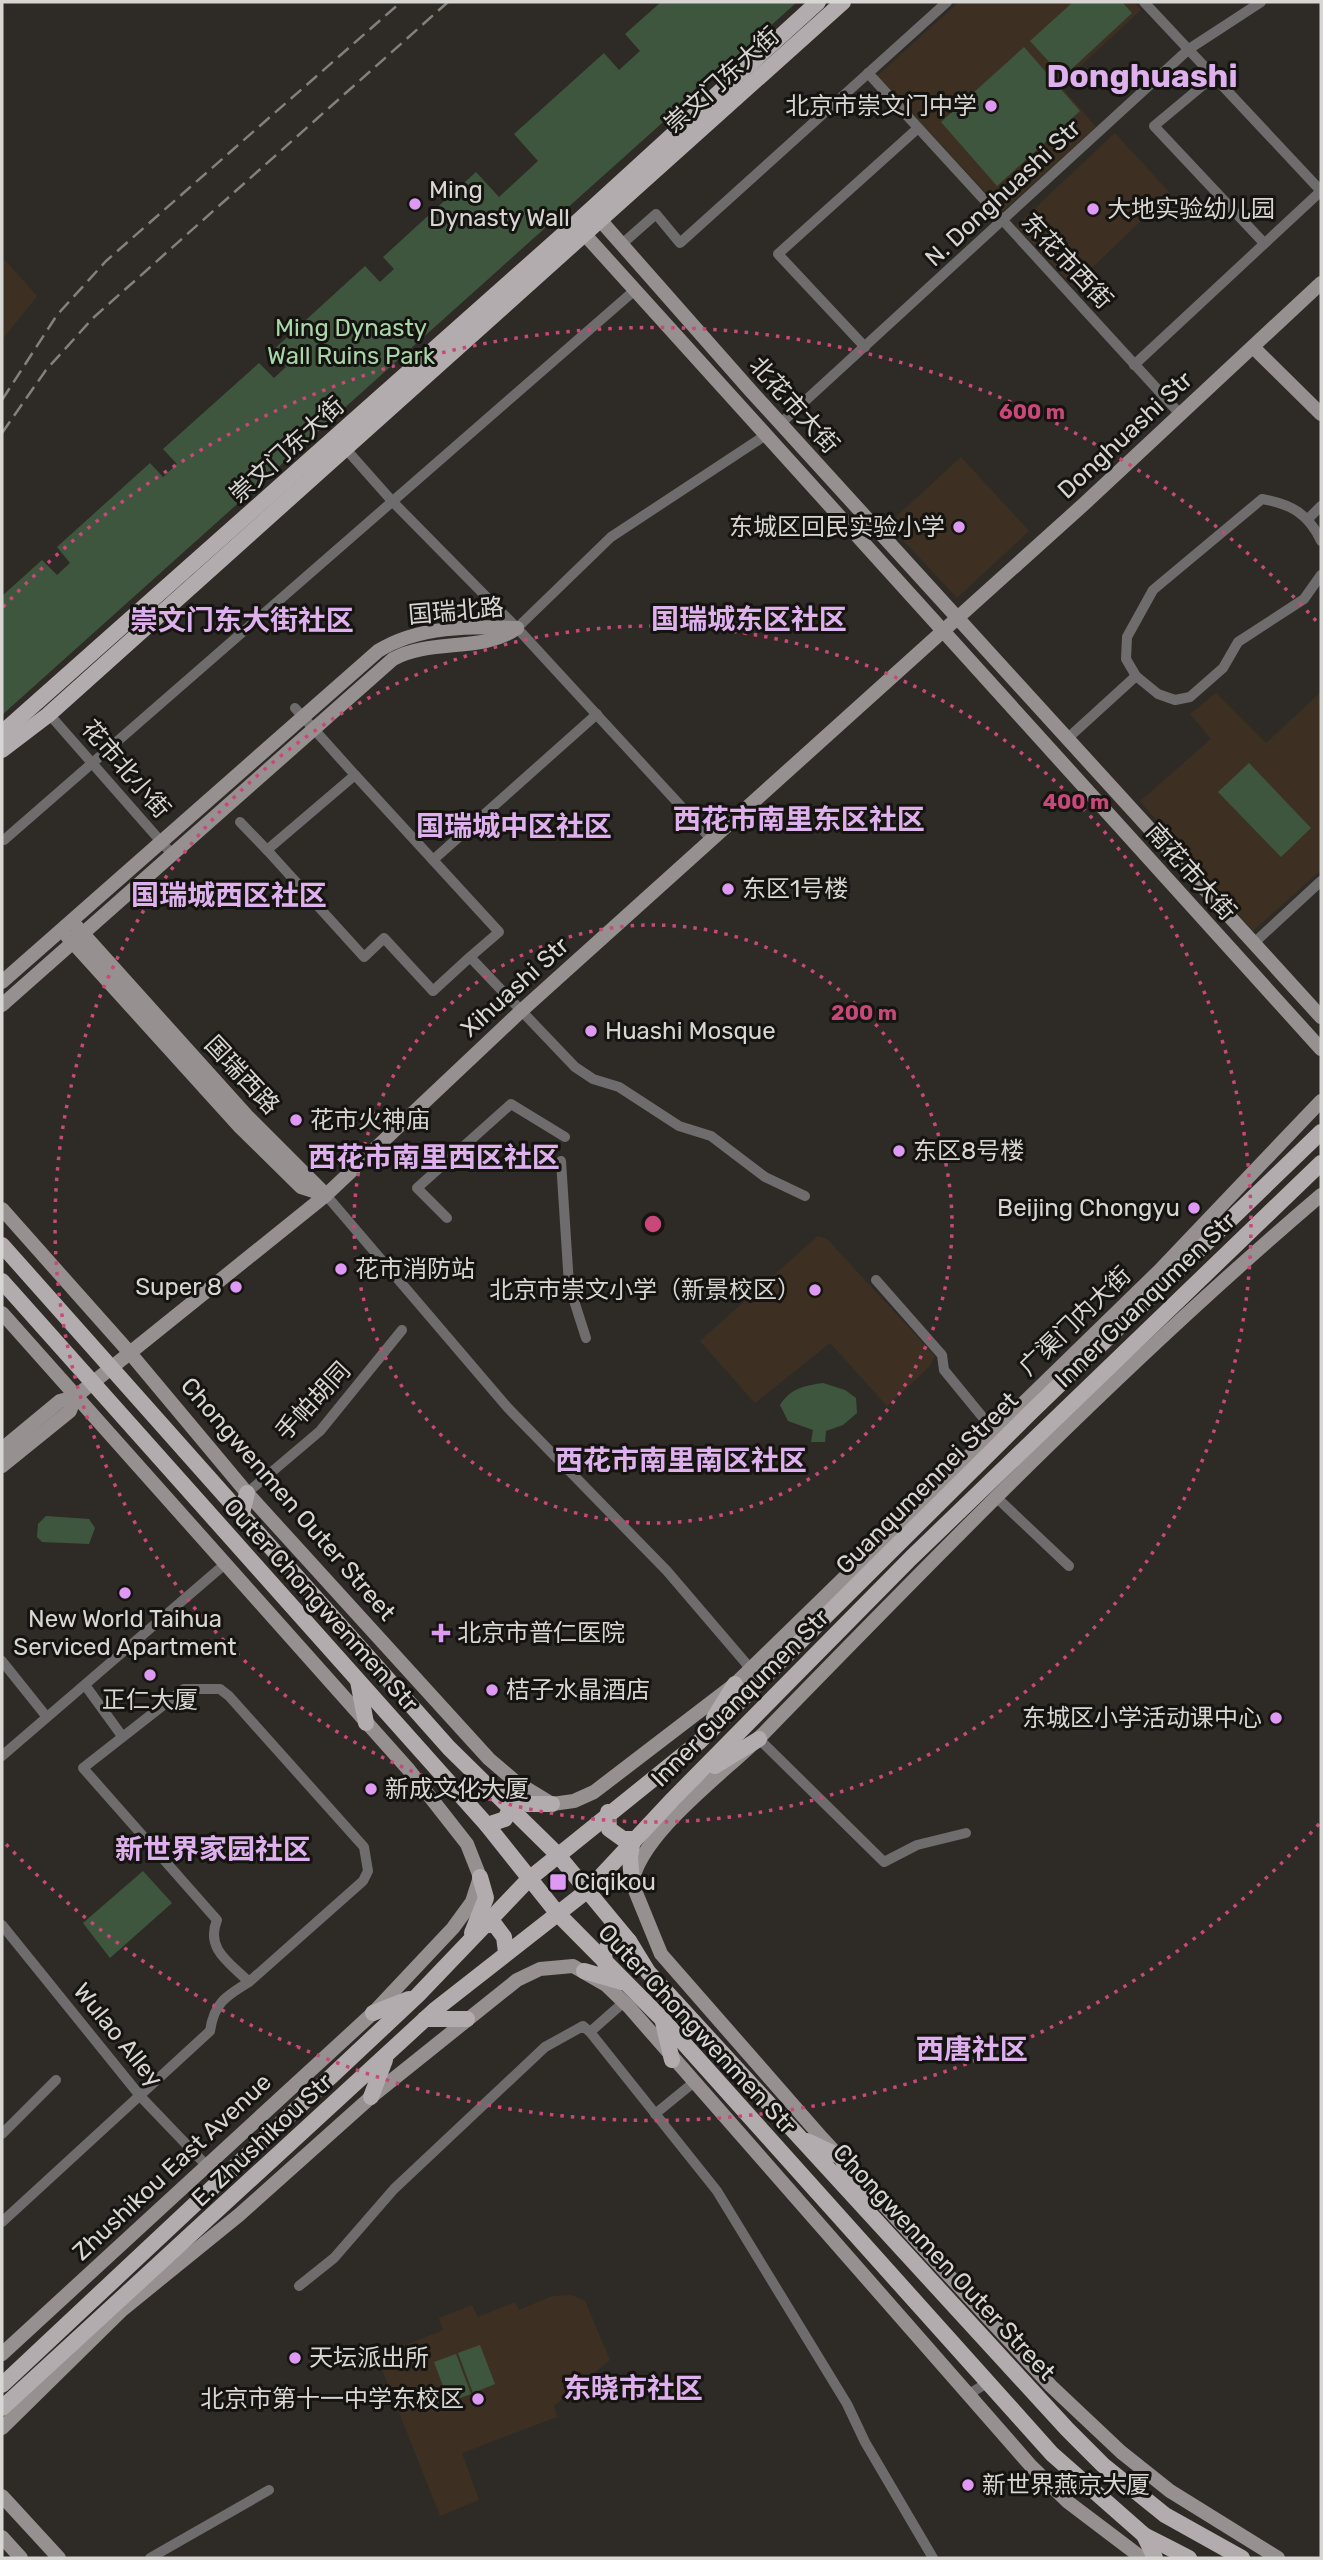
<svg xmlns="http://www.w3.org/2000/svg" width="1323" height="2560" font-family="Rubik,'Noto Sans SC',sans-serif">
  <rect width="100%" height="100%" fill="#2e2b26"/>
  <g fill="#3d3022">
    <path d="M959 2H1134L1141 10 1060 85 1096 127 1003 211 877 76Z"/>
    <path d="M1115 133 1170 193 1073 286 1016 226Z"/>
    <path d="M2 257 37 296 2 340Z"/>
    <path d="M961 457 1029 531 957 598 888 524Z"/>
    <path d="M1321 692V870L1253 931 1140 801 1211 739 1190 714 1216 693 1266 743Z"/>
    <path d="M818 1236 827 1239 935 1356 929 1367 887 1406 830 1343 755 1403 700 1341Z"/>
    <path d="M572 2295 585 2301 610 2360 554 2406 557 2417 462 2453 479 2500 440 2516 377 2357 443 2330 439 2318 472 2305 478 2317 515 2302 519 2310 552 2296Z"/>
  </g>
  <g fill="#3f563e">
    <path d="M661 2H797L2 715V596L42 560 57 575 70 563 57 547 150 463 163 477 177 464 163 449 259 363 274 378 286 367 272 351 365 266 380 282 394 269 383 257 476 172 499 197 538 161 514 134 604 53 619 70 640 51 625 34Z"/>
    <path d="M1073 2H1122L1132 13 1063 77 1030 41Z"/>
    <path d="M1024 47 1080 111 997 186 941 122Z"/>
    <path d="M1249 763 1311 828 1281 857 1218 792Z"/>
    <path d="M823 1383 845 1390 856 1398 857 1413 843 1425 826 1431 825 1442H811L813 1430 788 1421 780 1405C791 1388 804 1386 823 1383Z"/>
    <path d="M46 1516 89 1519 95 1528 89 1544 42 1542 37 1537 38 1524Z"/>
    <path d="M143 1871 172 1903 110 1958 83 1923Z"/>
    <path d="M480 2345 495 2384 473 2393 458 2353Z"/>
    <path d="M456 2354 471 2394 449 2402 434 2362Z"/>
  </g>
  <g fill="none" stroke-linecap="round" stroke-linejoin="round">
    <g stroke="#6f6c6d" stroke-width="10">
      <path d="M1144 2 1321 191"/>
      <path d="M868 73 1180 414"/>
      <path d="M1214 76 1154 126 1264 243"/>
      <path d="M622 244 656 214 680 243 947 2"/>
      <path d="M865 347 778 254 917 129"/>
      <path d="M1134 365 1321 191"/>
      <path d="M781 423 1189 49 1261 2"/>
      <path d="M345 448 392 501 517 628 712 840"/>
      <path d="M1309 518 1321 506"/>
      <path d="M1321 541C1309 514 1291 504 1262 499L1153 590 1127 637 1126 659 1136 676 1158 694 1175 700 1190 697 1223 668 1238 642 1304 599 1321 575"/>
      <path d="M517 628 611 537 766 435"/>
      <path d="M295 708 355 775"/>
      <path d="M49 714 171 853"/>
      <path d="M1068 738 1136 676"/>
      <path d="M240 822 267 850"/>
      <path d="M4 840 635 290"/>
      <path d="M433 860 597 714"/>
      <path d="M1255 942 1321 881"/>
      <path d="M470 957 499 932 355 775 267 850 364 957 384 938 433 991 470 957 575 1067 593 1079 619 1087 679 1126 711 1136 765 1177 805 1196"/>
      <path d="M561 1161 569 1285 586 1338"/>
      <path d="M326 1195 508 1408 667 1571 750 1668"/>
      <path d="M447 1218 417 1188 511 1104 565 1137"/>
      <path d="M876 1280 942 1355 944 1370 994 1431"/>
      <path d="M247 1493 320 1431 402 1330"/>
      <path d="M995 1496 1069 1566"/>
      <path d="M2 1661 46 1716"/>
      <path d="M85 1685 122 1736"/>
      <path d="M759 1739 884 1862 917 1845 966 1833"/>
      <path d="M2 1756 225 1564"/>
      <path d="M2 1925 141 2097 208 2167"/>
      <path d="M624 2002 590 2032 717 2191 847 2404 865 2442 933 2558"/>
      <path d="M655 2114 693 2083"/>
      <path d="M2 2134 56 2080"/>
      <path d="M2 2222 210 2031C214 2003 226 1996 249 1982L363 1881 368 1871 364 1847 229 1696 220 1689H184L83 1768 217 1920C205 1949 230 1963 249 1982"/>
      <path d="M299 2286 334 2258 394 2189 545 2047 583 2026 590 2032"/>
      <path d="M969 2394 987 2383"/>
      <path d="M150 2558 269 2490"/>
    </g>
    <g stroke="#969091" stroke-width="14">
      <path d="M594 213 750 390 1321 1017"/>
      <path d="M578 227 1321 1049"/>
      <path d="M1253 347 1321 414"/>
      <path d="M77 927 247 1116 325 1194"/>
      <path d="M67 936 240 1127 301 1187 326 1195"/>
      <path d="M2 982 378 651C418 626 471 626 517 628"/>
      <path d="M2 1005 393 659C432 638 482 653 517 628"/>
      <path d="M2 1209 130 1353 247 1493 489 1759 516 1782 552 1804 574 1801 594 1792 735 1684 1159 1271 1321 1101"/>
      <path d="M2 1313 409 1770 467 1844 480 1877 472 1902 453 1928 373 2013 2 2354"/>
      <path d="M2 1449 60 1401 75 1397 326 1195 520 1012 1084 504 1321 283"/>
      <path d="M2 1466 70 1411 75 1397"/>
      <path d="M2 2428 122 2310 239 2215 371 2097 517 1980 540 1969 573 1966 606 1985 629 2007 1031 2466 1068 2502 1142 2558"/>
      <path d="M2 2496 59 2558"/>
      <path d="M2 2537 21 2558"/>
      <path d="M1278 2558 1170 2491 1121 2452 1051 2386 822 2138 661 1954 632 1883C641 1832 727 1771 763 1734 944 1548 1124 1363 1321 1195"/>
    </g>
    <g stroke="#b3acae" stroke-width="16">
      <path d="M2 733 575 224 818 2"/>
      <path d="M2 750 48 715 843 2"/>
      <path d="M2 1245 449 1748 557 1854 629 1941 648 1972 1067 2429 1103 2465 1165 2515 1242 2558"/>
      <path d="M2 1281 487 1825 558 1914 663 2020 1052 2454 1144 2535 1189 2558"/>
      <path d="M241 1517 247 1493"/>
      <path d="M358 1681 366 1723"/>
      <path d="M714 1718 735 1684"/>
      <path d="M715 1766 759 1739"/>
      <path d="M504 1794 528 1804H552"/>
      <path d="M608 1812 609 1829 623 1839H633L630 1857 632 1883"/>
      <path d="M487 1825 505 1819 511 1807"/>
      <path d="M484 1925H495L504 1937 506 1952"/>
      <path d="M472 1933 486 1898 480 1877"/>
      <path d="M605 1963 604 1953 610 1942 620 1939 629 1941"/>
      <path d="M584 1971 622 1982"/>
      <path d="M373 2013 409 1999"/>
      <path d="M425 2019H467"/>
      <path d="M663 2022 672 2060"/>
      <path d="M371 2097 385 2060"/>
      <path d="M807 2141 841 2157 861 2198"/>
      <path d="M2 2385 418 1995 529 1879 699 1742 1029 1414 1321 1132"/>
      <path d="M2 2408 436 2009 588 1890 673 1799 911 1558 1321 1163"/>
      <path d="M1144 2535 1155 2558"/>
    </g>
    <g stroke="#83817d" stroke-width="2.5" stroke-dasharray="14 7" stroke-linecap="butt">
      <path d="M2 400 57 315 106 261 401 2"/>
      <path d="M2 433 46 370 93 318 448 2"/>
    </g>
  </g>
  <g fill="none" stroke="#c84879" stroke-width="3.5" stroke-dasharray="3.5 7">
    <circle cx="653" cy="1224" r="299"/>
    <circle cx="653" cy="1224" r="598"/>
    <path d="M1319 1824A896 896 0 0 1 3 1841M3 607A896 896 0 0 1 1319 624"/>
  </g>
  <g fill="#dd99f3" stroke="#151411" stroke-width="2.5">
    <circle cx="991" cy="106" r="7"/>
    <circle cx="415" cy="204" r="7"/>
    <circle cx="1093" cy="209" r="7"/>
    <circle cx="959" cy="527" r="7"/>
    <circle cx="728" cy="889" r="7"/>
    <circle cx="591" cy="1031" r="7"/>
    <circle cx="296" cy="1120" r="7"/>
    <circle cx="899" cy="1151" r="7"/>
    <circle cx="1194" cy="1208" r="7"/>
    <circle cx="341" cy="1269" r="7"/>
    <circle cx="236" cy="1287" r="7"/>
    <circle cx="815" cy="1290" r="7"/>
    <circle cx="125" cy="1593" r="7"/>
    <path d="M437.5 1622.5h7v7h7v7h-7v7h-7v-7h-7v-7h7z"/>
    <circle cx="150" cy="1675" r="7"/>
    <circle cx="492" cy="1690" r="7"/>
    <circle cx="1276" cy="1718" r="7"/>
    <circle cx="371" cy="1789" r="7"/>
    <rect x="549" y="1873" width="18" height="18" rx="3.5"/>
    <circle cx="295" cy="2358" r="7"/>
    <circle cx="478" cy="2399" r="7"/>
    <circle cx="968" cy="2485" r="7"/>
  </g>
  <g text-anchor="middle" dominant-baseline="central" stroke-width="6" stroke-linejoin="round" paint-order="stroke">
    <g font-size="24" fill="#d8d6d3" stroke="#151411">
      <text transform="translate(722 80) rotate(-42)">崇文门东大街</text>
      <text transform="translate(1003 193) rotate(-43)">N. Donghuashi Str</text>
      <text transform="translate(1067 261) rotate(47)">东花市西街</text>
      <text transform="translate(794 405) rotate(48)">北花市大街</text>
      <text transform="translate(1125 435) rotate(-43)">Donghuashi Str</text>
      <text transform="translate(287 450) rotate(-42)">崇文门东大街</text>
      <text transform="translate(456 611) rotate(-5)">国瑞北路</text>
      <text transform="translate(126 769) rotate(49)">花市北小街</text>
      <text transform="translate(1191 872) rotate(48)">南花市大街</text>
      <text transform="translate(515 987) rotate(-42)">Xihuashi Str</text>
      <text transform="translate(242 1075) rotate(47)">国瑞西路</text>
      <text transform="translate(1145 1300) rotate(-44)">Inner Guanqumen Str</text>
      <text transform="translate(1075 1321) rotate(-44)">广渠门内大街</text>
      <text transform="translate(313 1401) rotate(-47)">手帕胡同</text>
      <text transform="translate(927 1483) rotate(-45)">Guanqumennei Street</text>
      <text transform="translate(288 1499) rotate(49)">Chongwenmen Outer Street</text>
      <text transform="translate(321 1605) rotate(48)">Outer Chongwenmen Str</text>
      <text transform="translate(740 1698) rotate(-45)">Inner Guanqumen Str</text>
      <text transform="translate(697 2029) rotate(47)">Outer Chongwenmen Str</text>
      <text transform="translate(118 2035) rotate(51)">Wulao Alley</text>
      <text transform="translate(262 2140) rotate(-43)">E. Zhushikou Str</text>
      <text transform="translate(172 2167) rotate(-43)">Zhushikou East Avenue</text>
      <text transform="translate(944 2262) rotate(47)">Chongwenmen Outer Street</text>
    </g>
    <g font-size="24" fill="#d8d6d3" stroke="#151411" text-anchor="start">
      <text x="977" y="106" text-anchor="end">北京市崇文门中学</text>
      <text x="429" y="190">Ming<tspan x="429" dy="28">Dynasty Wall</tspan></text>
      <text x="1107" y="209">大地实验幼儿园</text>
      <text x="945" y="527" text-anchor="end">东城区回民实验小学</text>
      <text x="742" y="889">东区1号楼</text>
      <text x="605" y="1031">Huashi Mosque</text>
      <text x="310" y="1120">花市火神庙</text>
      <text x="913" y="1151">东区8号楼</text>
      <text x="1180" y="1208" text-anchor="end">Beijing Chongyu</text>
      <text x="355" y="1269">花市消防站</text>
      <text x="222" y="1287" text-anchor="end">Super 8</text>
      <text x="801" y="1290" text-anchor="end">北京市崇文小学（新景校区）</text>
      <text x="125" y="1619" text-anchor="middle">New World Taihua<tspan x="125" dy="28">Serviced Apartment</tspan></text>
      <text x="457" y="1633">北京市普仁医院</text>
      <text x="506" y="1690">桔子水晶酒店</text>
      <text x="150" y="1700" text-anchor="middle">正仁大厦</text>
      <text x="1262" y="1718" text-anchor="end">东城区小学活动课中心</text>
      <text x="385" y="1789">新成文化大厦</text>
      <text x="574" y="1882">Ciqikou</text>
      <text x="309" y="2358">天坛派出所</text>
      <text x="464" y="2399" text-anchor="end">北京市第十一中学东校区</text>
      <text x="982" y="2485">新世界燕京大厦</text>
    </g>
    <g font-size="24" fill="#a9d5a8" stroke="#151411">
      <text x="351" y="328">Ming Dynasty<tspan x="351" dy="28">Wall Ruins Park</tspan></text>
    </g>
    <g font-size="28" font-weight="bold" fill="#dfb0ee" stroke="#151411">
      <text x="749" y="619">国瑞城东区社区</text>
      <text x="242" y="620">崇文门东大街社区</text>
      <text x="799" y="819">西花市南里东区社区</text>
      <text x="514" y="826">国瑞城中区社区</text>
      <text x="229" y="895">国瑞城西区社区</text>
      <text x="434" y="1157">西花市南里西区社区</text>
      <text x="681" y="1460">西花市南里南区社区</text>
      <text x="213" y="1849">新世界家园社区</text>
      <text x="972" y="2049">西唐社区</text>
      <text x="633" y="2388">东晓市社区</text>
    </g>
    <g font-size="32" font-weight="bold" fill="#dfb0ee" stroke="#151411">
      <text x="1142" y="76">Donghuashi</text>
    </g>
  </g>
  <circle cx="653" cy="1224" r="10" fill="#c84879" stroke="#151411" stroke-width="3.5"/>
  <g font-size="21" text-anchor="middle" font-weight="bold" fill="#c84879" stroke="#151411" stroke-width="6" stroke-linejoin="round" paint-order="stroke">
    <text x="1032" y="419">600 m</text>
    <text x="1076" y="809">400 m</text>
    <text x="864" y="1020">200 m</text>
  </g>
  <rect width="1323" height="2560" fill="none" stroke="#d8d6d3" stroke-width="7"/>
</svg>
